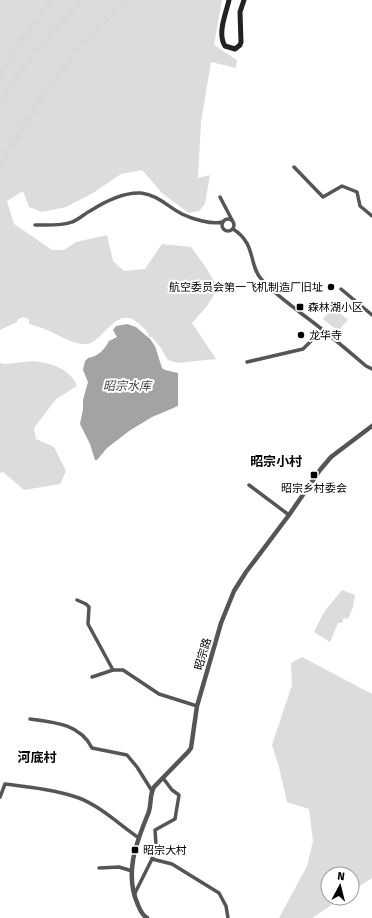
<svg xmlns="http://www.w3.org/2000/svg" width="372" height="918" font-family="'Fira Sans','Noto Sans SC',sans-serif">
  <rect width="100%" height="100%" fill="#fff"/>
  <g fill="#dcdcdc">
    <path d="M0 0H222L214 45 237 60 236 68 211 62 201 122 198 178 210 175 205 204 199 211 189 213 163 194 142 170 121 174 93 193 66 207 42 212 29 207 23 191 7 201 14 224 52 250H64L76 242 107 235 113 261 124 271 145 269 162 244 191 247 205 266 218 288 207 306 192 323 216 359 178 363 171 361 167 359 161 348 152 337H149C148 331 143 327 138 323 117 304 102 343 87 344 73 345 59 335 47 330 41 327 35 326 29 324V319L23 317 18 319 17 322 0 330Z"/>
    <path d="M333 307 348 320 338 331 323 319Z"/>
    <path d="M33 361C50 363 70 368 77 386L56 399 34 428 36 439 54 447 66 471 60 484 24 490 3 472 0 473V363L6 364Z"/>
    <path d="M342 590 355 595 353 607 348 619 344 618 342 623H338L330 642 314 632 324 612Z"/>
    <path d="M302 657 372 694V878L352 891V874H328V898H342L312 918H279L307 866 313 841 309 809 287 802 279 767 272 745 292 685 291 663Z"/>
  </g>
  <path fill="#a3a3a3" d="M127 324 136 327 150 339 155 346 162 368 165 370 178 373V406L152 417 129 431 107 448 97 460H95L90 444 80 424 83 409V400L88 382 83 370 85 361 88 358C99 356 104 350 109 341L117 337 113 330 116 326Z"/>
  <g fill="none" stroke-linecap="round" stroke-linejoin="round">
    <g stroke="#d9d9d9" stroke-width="7" stroke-dasharray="7 3.5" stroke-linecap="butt">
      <path d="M0 77C16 50 32 24 53 0"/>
      <path d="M0 106 15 78 46 38 81 0"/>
      <path d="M0 167 7 153 43 95 78 48 104 21 131 0"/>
    </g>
    <g stroke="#555" stroke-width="3.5">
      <path d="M294 167 323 197 342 186 357 192 360 206 372 216"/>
      <path d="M220 197 232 220"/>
      <circle cx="228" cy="225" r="6"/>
      <path d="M35 225C45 225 62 226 72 222 78 220 84 214 90 211 104 202 124 192 141 193 158 195 168 207 182 214 192 219 212 225 223 222"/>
      <path d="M233 229C257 244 248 265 262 280 274 293 288 303 302 314 324 330 345 348 366 366L372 369"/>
      <path d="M341 289 372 315"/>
      <path d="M247 362 303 349 322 330"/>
      <path d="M249 485 289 515"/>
      <path d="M77 600 86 604 89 607 88 624 113 670H123L159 694 197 706"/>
      <path d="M92 677 113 670"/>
      <path d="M30 719C54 722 80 724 92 748L127 755 137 767 152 791"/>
      <path d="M0 797 5 784C29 787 56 790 79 798 100 806 120 825 139 838"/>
      <path d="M152 859 156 844 155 830 175 819 179 795 172 790 163 778"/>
      <path d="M99 868 119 867 132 871"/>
      <path d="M134 895 152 859 172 864 219 893 226 906 228 918"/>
    </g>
    <path stroke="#555" stroke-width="4.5" d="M147 918C142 915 140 910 138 905 124 874 136 843 148 814 152 805 149 795 154 787L188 752 191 748 197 706 221 623 234 591 246 572 289 515 320 470 331 457 372 426"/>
    <path stroke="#222" stroke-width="5" d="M229 0C226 14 217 33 225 46L235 49 240 45 241 42 240 12 244 0"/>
  </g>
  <g fill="#000" stroke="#fff" stroke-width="1.5">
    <circle cx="331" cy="287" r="4"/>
    <rect x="296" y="303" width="8" height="8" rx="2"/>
    <circle cx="301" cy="335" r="4"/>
    <rect x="310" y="471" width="8" height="8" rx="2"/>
    <rect x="131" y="846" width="8" height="8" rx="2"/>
  </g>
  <g text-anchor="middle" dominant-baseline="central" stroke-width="4" stroke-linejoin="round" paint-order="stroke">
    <g font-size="11" fill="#000" stroke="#fff" text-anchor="start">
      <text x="323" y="287" text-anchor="end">航空委员会第一飞机制造厂旧址</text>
      <text x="308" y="307">森林湖小区</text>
      <text x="309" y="335">龙华寺</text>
      <text x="314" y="488" text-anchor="middle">昭宗乡村委会</text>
      <text x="143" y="850">昭宗大村</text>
    </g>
    <g font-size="11" fill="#000" stroke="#fff">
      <text transform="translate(203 654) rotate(-74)">昭宗路</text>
    </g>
    <g font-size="12" font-style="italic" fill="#444" stroke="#fff">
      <text x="127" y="386">昭宗水库</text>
    </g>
    <g font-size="13" font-weight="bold" fill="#000" stroke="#fff">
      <text x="276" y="461">昭宗小村</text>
      <text x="37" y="757">河底村</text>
    </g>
  </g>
  <g transform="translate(340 886) rotate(7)"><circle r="19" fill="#ffffff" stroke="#999999"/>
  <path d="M0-3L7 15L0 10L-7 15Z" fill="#000000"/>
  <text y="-6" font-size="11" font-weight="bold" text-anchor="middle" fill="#000000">N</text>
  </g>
</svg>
